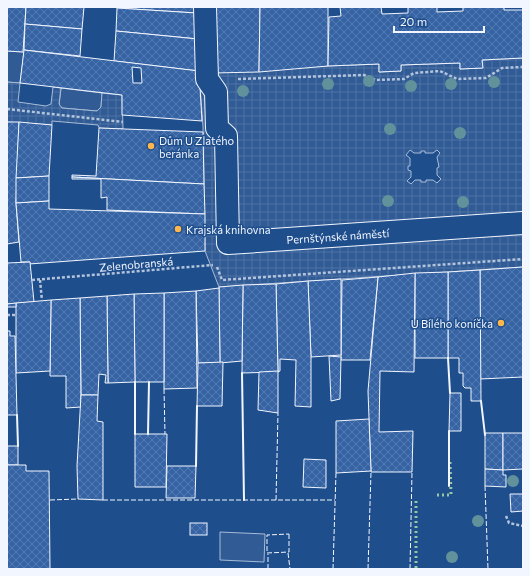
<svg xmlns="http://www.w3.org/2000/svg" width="530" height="576" font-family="Commissioner,sans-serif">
  <defs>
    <pattern id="plaza-grid" width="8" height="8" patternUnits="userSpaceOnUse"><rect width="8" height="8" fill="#305b95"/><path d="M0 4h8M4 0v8" fill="none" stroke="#4e73a5"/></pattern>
    <pattern id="building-cross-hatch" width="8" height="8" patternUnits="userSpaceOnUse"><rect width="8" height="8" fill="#3563a3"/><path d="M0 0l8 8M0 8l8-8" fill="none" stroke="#537ab1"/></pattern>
  </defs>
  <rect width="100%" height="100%" fill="#1f4e8c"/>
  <g fill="#305b95" stroke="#a8bbd7">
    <path d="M7 51 24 52 20 83 7 82Z"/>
    <path d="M61 88 102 93 101 107 97 111 62 108 59 105Z"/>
    <path d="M220 532 265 534 264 562 220 560Z"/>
  </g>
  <g fill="url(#plaza-grid)" stroke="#a8bbd7" fill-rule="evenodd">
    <path d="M523 58V267L219 287 205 251 203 127 199 71 379 64V72L401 71V65L460 63V69L482 68V60ZM410 150 414 153H421V151H425V153H433L437 150 440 153 437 157 439 167 437 168V175L441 179 437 183 433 180H426V182H421V180H415L411 184 407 181 411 177V171L408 170V166H410V158L406 155Z"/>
    <path d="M7 82 20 83 18 102 46 106 51 104 53 87 61 88 59 104 62 108 97 111 101 107 102 93 122 95 123 129 99 128 98 125 52 121V125L7 122Z"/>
  </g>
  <g fill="url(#building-cross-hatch)" stroke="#f2f6ff" fill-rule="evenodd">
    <path d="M7 7H26L23 52 7 51Z"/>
    <path d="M26 7H84L82 29 25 24Z"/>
    <path d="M196 7V13L117 8V7Z"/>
    <path d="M212 7H260L259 72 214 73Z"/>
    <path d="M260 7H328V66L259 72Z"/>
    <path d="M340 7H381L382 14 408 13V7H437V12L463 11V7H504V10H523V58L482 60 483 68 460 69V63L401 65V71L379 72V64L328 66 329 17 341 16Z"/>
    <path d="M117 8 196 13 198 39 116 31Z"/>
    <path d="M25 24 82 29 80 56 24 50Z"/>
    <path d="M116 31 198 39 199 71 114 61Z"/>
    <path d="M24 50 199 71 202 121 122 115V95L20 83ZM132 67 141 68 142 83H133Z"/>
    <path d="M7 122H19L16 203 19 242 7 244Z"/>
    <path d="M19 122 52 125 49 176 16 178Z"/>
    <path d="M99 128 203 132 204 184 72 177V175L96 176Z"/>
    <path d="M49 176V201L16 203V178Z"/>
    <path d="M72 177 204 184 205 214 107 210V197L101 198V179H72Z"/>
    <path d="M49 201V209L205 214V251L29 264 30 262H21L16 203Z"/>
    <path d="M30 262 34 302 7 304V263Z"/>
    <path d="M523 267V377L480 379V270Z"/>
    <path d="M480 270 481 401H471V388H465L463 386V373H459V358H448V272Z"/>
    <path d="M448 272V358H415V273Z"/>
    <path d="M415 273 414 372 380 371 379 432 413 431 412 472H371L368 391 378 277Z"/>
    <path d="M378 277 370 360H341L342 280Z"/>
    <path d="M341 279V355L311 357 308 281Z"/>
    <path d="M308 281 311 357V407L295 406 296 360 280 359V371L278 372 276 284Z"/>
    <path d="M276 284 278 372 242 373 243 285Z"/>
    <path d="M243 285 242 361 220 363 219 287Z"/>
    <path d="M219 288 220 363H198L196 291Z"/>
    <path d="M196 291 197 388 164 389V293Z"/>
    <path d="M164 293V382H135L134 294Z"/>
    <path d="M134 294 135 382 108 383 107 296Z"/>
    <path d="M107 296 108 383H105L106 375 99 374 98 395H81L80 298Z"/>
    <path d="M80 298 81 407 66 408V376H50L51 300Z"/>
    <path d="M51 300 50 371 16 373V303Z"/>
    <path d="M16 303V307H7V304Z"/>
    <path d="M7 331H10V336H15L17 415H7Z"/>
    <path d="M329 356 341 357 340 399 331 401Z"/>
    <path d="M223 362 222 406H197L198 363Z"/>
    <path d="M278 371V413L258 410 259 372Z"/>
    <path d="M450 393H461V431H449Z"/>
    <path d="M81 395H98L97 421 103 422V500L78 499 77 466Z"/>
    <path d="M369 419 371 471 336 473V421Z"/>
    <path d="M485 433H503V470L485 469Z"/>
    <path d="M503 433H523V469L503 470Z"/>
    <path d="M135 434H167L166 487H135Z"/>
    <rect x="7" y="446" width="11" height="19"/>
    <path d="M304 459 326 460V488L303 487Z"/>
    <path d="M7 465H26V471H49L50 569H7Z"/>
    <path d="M167 466H196L195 498H166Z"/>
    <path d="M485 469 503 470V475H506V487L485 486Z"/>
    <path d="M510 494H523V511L511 512Z"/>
    <rect x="190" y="523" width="17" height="12"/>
  </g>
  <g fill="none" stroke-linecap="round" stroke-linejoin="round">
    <g stroke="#f2f6ff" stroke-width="24">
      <g id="street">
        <path id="s1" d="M205 7 207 79 216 92 217 128 226 136 228 243 523 223"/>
      </g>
    </g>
    <g stroke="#b3c4dc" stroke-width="2.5" stroke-dasharray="3 2" stroke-linecap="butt">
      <path d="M238 79 364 75 376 80 404 79 414 73 440 71 457 79 486 78 502 68 523 67"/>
      <path d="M7 109 123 122"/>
      <path d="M217 267 222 280 523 259"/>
      <path d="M32 280 213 265"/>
      <path d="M40 280 42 301"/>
      <path d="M7 315H16"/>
      <path d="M506 516 509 523 523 526"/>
    </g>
    <use href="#street" stroke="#1f4e8c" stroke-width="22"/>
    <g stroke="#97c8a6" stroke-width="3" stroke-dasharray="2 3" stroke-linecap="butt">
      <path d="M437 495H451L450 462"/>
      <path d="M416 501V569"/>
    </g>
    <g stroke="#f2f6ff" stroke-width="1" stroke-dasharray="5 2" stroke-linecap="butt">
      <path d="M164 389 165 434"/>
      <path d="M485 486 488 569"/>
      <path d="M50 500 78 499"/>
      <path d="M103 500H335"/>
      <path d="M276 500 278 413"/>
      <path d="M289 534V552L267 553V535Z"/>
      <path d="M288 553 290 569"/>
      <path d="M268 569V554"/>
      <path d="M333 569 336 473"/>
      <path d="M368 569 371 472"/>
      <path d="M410 569 412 472"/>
    </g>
    <g stroke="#f2f6ff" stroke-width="2">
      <path d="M448 358 450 393"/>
      <path d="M242 373 244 500"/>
      <path d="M135 382V434"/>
      <path d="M481 401 485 435"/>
      <path d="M17 415 18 446"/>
      <path d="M148 434 149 382"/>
      <path d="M196 466 197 406"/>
      <path d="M449 486V431"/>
    </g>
  </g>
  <g fill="#61919a">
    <circle cx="369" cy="81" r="6"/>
    <circle cx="494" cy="82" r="6"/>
    <circle cx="328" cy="84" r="6"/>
    <circle cx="451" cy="84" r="6"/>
    <circle cx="411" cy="86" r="6"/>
    <circle cx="243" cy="91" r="6"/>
    <circle cx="390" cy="129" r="6"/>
    <circle cx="460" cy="133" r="6"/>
    <circle cx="388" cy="201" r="6"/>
    <circle cx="463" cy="202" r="6"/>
    <circle cx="513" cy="481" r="6"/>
    <circle cx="478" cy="521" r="6"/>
    <circle cx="452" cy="557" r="6"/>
  </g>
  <g fill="#ffb74d" stroke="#1f4e8c" stroke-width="1.5">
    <circle cx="151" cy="146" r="4"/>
    <circle cx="178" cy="229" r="4"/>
    <circle cx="501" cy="323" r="4"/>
  </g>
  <g text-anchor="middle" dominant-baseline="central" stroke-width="3" stroke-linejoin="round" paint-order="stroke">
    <g font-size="11" fill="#f2f6ff" stroke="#1f4e8c" text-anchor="start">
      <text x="159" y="140">Dům U Zlatého<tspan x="159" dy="13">beránka</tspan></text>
      <text x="186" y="229">Krajská knihovna</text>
      <text x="493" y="323" text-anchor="end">U Bílého koníčka</text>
    </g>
    <g font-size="11" fill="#f2f6ff" stroke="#1f4e8c">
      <text stroke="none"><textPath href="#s1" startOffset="353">Pernštýnské náměstí</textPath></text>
      <text transform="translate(136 264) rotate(-5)">Zelenobranská</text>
    </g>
  </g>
  <rect width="530" height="576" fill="none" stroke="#f2f6ff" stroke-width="16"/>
  <path d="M394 26v6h90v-6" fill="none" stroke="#f2f6ff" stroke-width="2"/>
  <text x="400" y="26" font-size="12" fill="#f2f6ff" stroke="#1f4e8c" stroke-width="3" paint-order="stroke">20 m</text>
</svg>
